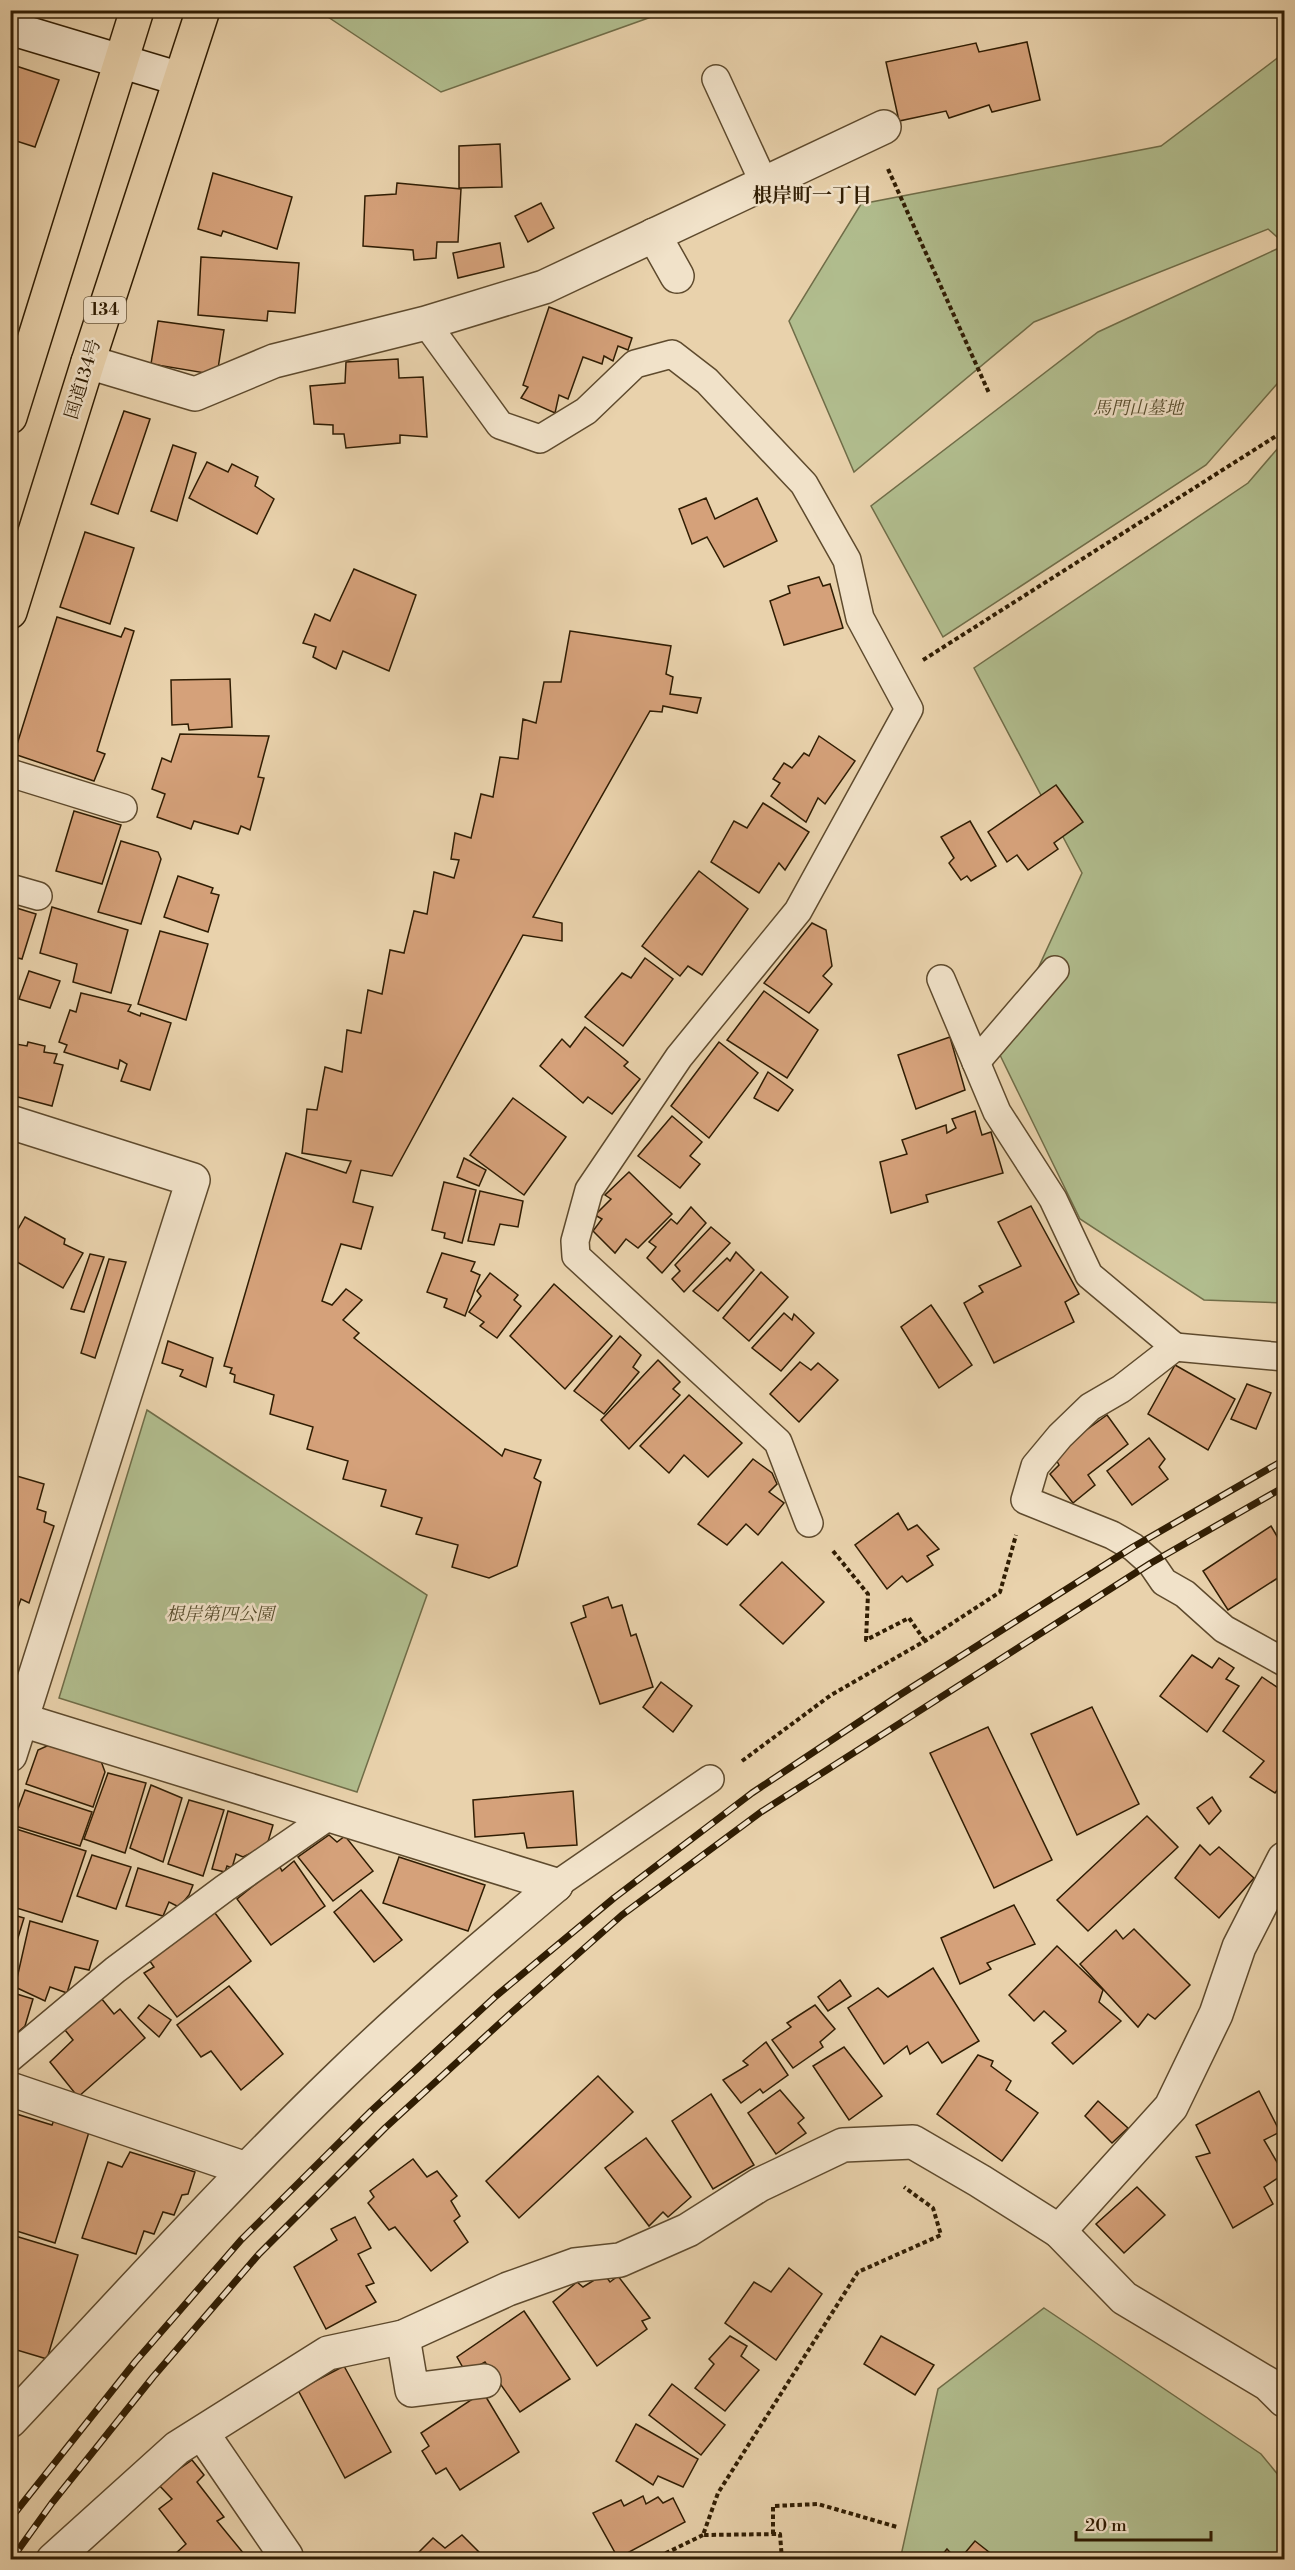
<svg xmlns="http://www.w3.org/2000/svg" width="1295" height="2570" font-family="'Libre Bodoni','Noto Serif JP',serif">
  <rect width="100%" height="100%" fill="#e9d2ac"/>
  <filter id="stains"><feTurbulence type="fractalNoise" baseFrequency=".00333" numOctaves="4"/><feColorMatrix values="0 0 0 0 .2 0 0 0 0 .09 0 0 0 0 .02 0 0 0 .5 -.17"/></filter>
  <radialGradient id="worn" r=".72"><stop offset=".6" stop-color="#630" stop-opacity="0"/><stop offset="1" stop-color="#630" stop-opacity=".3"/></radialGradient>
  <g fill="#b1bd8e" stroke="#706d48" stroke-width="1.5">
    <path d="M344 11V10L668 11 441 92 328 17Z"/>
    <path d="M1284 53V243L1268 229 1034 322 854 472 789 321 861 204 1161 146Z"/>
    <path d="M1279 248 1284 256V376L1206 465 943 637 871 506 1098 332Z"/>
    <path d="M1284 441V1303L1204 1300 1080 1219 999 1053 1082 873 974 668 1248 483Z"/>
    <path d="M147 1410 427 1595 357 1792 59 1698Z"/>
    <path d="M1044 2308 1261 2454 1284 2482V2559L900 2560 938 2389Z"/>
  </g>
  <g fill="#d5a17a" stroke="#301d03" stroke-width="1.5">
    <path d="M64 10H88L86 17Z"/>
    <path d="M1027 42 1040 100 992 112 989 105 949 118 946 111 899 121 886 62 976 43 979 52Z"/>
    <path d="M10 64 59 80 35 147 10 139Z"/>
    <path d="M500 144 502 187 459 188V146Z"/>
    <path d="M213 173 292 197 277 249 223 231 221 236 198 229Z"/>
    <path d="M397 183 461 189 458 242H437L436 258 414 260 413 250 363 246 365 196 396 194Z"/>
    <path d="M541 203 554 228 528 242 515 216Z"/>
    <path d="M500 243 504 267 458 278 453 253Z"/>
    <path d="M201 257 299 263 295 313 268 311 267 321 198 315Z"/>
    <path d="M549 307 632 338 628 350 618 346 613 361 604 356 602 364 583 357 568 399 559 395 555 413 521 398 528 387 523 385Z"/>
    <path d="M158 321 224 330 217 375 151 364Z"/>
    <path d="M398 359 399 378 423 377 427 437 400 435V443L346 448 344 434H333V425L314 424 310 386 345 383 346 362Z"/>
    <path d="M124 411 150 419 118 514 91 504Z"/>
    <path d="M173 445 196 453 177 521 151 511Z"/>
    <path d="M207 462 228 472 232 464 258 477 255 486 274 499 257 534 189 498Z"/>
    <path d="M706 498 715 519 757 498 777 541 724 567 707 537 692 544 679 509Z"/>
    <path d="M85 532 134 548 110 624 60 607Z"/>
    <path d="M354 569 416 595 389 671 343 651 336 669 313 657 316 647 303 643 315 614 330 621Z"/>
    <path d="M819 577 823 586 830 584 843 628 784 645 770 601 790 593 788 586Z"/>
    <path d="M57 617 121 637 125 628 134 631 97 751 105 754 94 781 14 754Z"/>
    <path d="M570 631 671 646 666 674 673 677 670 694 701 698 697 713 663 706 662 712 650 711 533 917 562 923V941L523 935 392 1176 361 1170 353 1202 373 1207 361 1249 341 1244 322 1301 332 1305 346 1289 362 1300 343 1320 359 1333 354 1338 502 1456 505 1449 541 1460 534 1478 541 1482 517 1566 489 1578 452 1567 458 1545 416 1534 422 1518 381 1506 386 1490 343 1479 348 1461 307 1449 313 1427 270 1414 274 1395 234 1382 235 1375 230 1373 232 1368 224 1366 286 1153 346 1173 351 1161 302 1153 307 1109 317 1110 325 1067 342 1072 347 1030 361 1033 368 990 382 994 390 950 404 953 414 911 427 914 434 872 454 878 459 860 451 859 455 833 471 838 481 794 493 797 500 757 518 759 523 719 536 723 544 682H561Z"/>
    <path d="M230 679 232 727 189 730 188 724 172 725 171 680Z"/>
    <path d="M180 734 269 736 258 777 264 778 250 830 241 826 238 834 194 821 191 829 157 817 165 794 152 789 162 758 171 762Z"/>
    <path d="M819 736 855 761 825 804 818 798 806 822 771 796 780 783 773 779 784 763 792 768 804 753 809 756Z"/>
    <path d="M1056 785 1083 822 1054 843 1058 849 1028 870 1017 855 1007 862 988 832Z"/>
    <path d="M763 803 809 832 785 870 779 863 759 893 711 862 734 821 747 828Z"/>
    <path d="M74 811 121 825 102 884 56 871Z"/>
    <path d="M970 821 996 866 971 881 967 876 961 880 949 863 954 858 941 837Z"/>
    <path d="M121 841 158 852 161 859 141 924 98 912Z"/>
    <path d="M699 871 748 909 702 975 688 966 680 976 642 946Z"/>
    <path d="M178 876 213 888 211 893 219 895 208 932 164 917Z"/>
    <path d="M10 906 36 914 22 959 10 956Z"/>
    <path d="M52 907 128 930 111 993 73 982 77 964 40 953Z"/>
    <path d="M812 923 826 930 832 966 823 976 832 984 809 1013 764 983Z"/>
    <path d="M160 931 208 944 186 1020 138 1004Z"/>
    <path d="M645 958 673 979 623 1046 585 1017 622 973 631 978Z"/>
    <path d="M29 971 60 981 50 1008 19 999Z"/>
    <path d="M764 991 818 1030 787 1078 727 1040Z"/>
    <path d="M81 993 131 1005 128 1011 140 1016 141 1013 171 1023 150 1090 121 1081 127 1064 120 1060 118 1069 64 1052 67 1045 59 1042 70 1010 76 1012Z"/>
    <path d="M585 1027 628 1062 624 1066 640 1079 612 1114 588 1097 583 1103 540 1066 562 1039 570 1047Z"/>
    <path d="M950 1037 965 1090 916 1109 898 1055Z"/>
    <path d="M28 1042 45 1046 44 1052 57 1054 54 1063 63 1065 52 1106 10 1095V1048L14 1049 16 1044 27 1046Z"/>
    <path d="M719 1042 758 1073 709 1138 671 1106Z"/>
    <path d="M768 1072 793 1090 778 1111 754 1098Z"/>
    <path d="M513 1098 566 1137 524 1195 470 1155Z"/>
    <path d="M975 1111 982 1135 991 1132 1003 1173 926 1195 928 1202 891 1213 880 1162 907 1154 902 1140 946 1125 947 1133 956 1128 952 1119Z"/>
    <path d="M672 1116 702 1142 690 1156 700 1164 680 1188 638 1156Z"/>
    <path d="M464 1158 486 1170 479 1186 457 1177Z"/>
    <path d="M629 1172 672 1214 638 1248 626 1239 615 1253 593 1231 602 1219 595 1215 611 1199 605 1195Z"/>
    <path d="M444 1182 476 1190 462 1243 444 1238 445 1233 432 1230Z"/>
    <path d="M480 1191 523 1201 518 1227 500 1224 494 1245 468 1241Z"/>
    <path d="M1031 1206 1079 1294 1065 1302 1074 1322 994 1363 964 1303 983 1292 979 1286 1021 1266 998 1222Z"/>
    <path d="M691 1207 706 1223 662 1273 647 1258 656 1247 649 1242 671 1219 677 1224Z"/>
    <path d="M25 1217 65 1239 64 1244 83 1253 63 1288 10 1258V1243Z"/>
    <path d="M711 1227 730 1243 684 1292 672 1279 680 1271 675 1265Z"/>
    <path d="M736 1252 754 1270 718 1311 693 1291 727 1258 730 1261Z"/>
    <path d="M442 1253 475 1262 471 1271 480 1275 465 1316 444 1307 447 1299 427 1292Z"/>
    <path d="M90 1254 104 1257 84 1312 71 1309Z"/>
    <path d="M109 1259 126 1262 95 1358 81 1353Z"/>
    <path d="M761 1272 788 1297 749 1341 723 1318Z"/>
    <path d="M490 1273 518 1295 514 1300 521 1306 497 1338 480 1326 484 1322 469 1312 481 1296 477 1291Z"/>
    <path d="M554 1284 612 1336 565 1389 510 1336Z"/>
    <path d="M931 1305 972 1365 939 1388 901 1327Z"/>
    <path d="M784 1313 792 1320 794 1314 814 1333 781 1371 752 1348Z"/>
    <path d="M620 1336 641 1355 633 1367 639 1372 604 1414 574 1391Z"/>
    <path d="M168 1341 213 1358 206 1387 180 1376 183 1370 162 1363Z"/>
    <path d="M658 1360 680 1382 673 1389 680 1395 629 1449 601 1420Z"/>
    <path d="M800 1362 811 1370 818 1363 838 1380 799 1422 770 1394Z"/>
    <path d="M1175 1365 1235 1399 1208 1450 1148 1414Z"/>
    <path d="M1247 1384 1271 1393 1256 1429 1231 1419Z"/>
    <path d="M689 1395 742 1443 708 1477 684 1455 669 1473 640 1446Z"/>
    <path d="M1107 1415 1128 1444 1088 1475 1095 1485 1073 1503 1050 1474 1059 1465 1053 1454Z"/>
    <path d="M1149 1438 1165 1459 1159 1467 1168 1479 1132 1505 1107 1471Z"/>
    <path d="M753 1459 772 1473 777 1484 769 1492 784 1503 758 1535 746 1524 727 1545 698 1524Z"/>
    <path d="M10 1474 44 1484 37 1509 46 1512 44 1522 54 1526 29 1603 21 1599 13 1621 10 1620Z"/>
    <path d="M898 1513 908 1530 917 1525 939 1549 927 1556 933 1565 907 1582 902 1576 887 1589 855 1545Z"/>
    <path d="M1271 1526 1284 1548V1574L1228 1610 1203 1571Z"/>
    <path d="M782 1562 824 1602 783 1644 740 1605Z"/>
    <path d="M608 1597 612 1608 622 1605 631 1636 636 1634 653 1687 600 1704 571 1623 586 1617 583 1606Z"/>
    <path d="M1192 1655 1212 1668 1219 1658 1234 1668 1226 1679 1239 1686 1207 1732 1160 1696Z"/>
    <path d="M1262 1677 1284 1692V1781L1275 1793 1250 1777 1264 1761 1223 1731Z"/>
    <path d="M661 1682 692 1706 673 1732 643 1707Z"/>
    <path d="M1092 1707 1139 1804 1077 1835 1031 1734Z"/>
    <path d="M988 1727 1052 1860 994 1888 930 1753Z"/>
    <path d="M49 1745 101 1761 105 1772 93 1807 26 1784 38 1750Z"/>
    <path d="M108 1773 146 1783 125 1853 84 1839Z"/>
    <path d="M151 1785 182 1798 163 1862 130 1848Z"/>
    <path d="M25 1790 92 1812 80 1846 12 1825Z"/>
    <path d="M573 1791 577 1845 527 1848 524 1833 475 1837 473 1800Z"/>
    <path d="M1212 1797 1221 1811 1209 1824 1197 1808Z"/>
    <path d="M189 1800 224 1810 203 1876 168 1864Z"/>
    <path d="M228 1811 273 1825 267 1845 243 1857 236 1854 232 1868 227 1866 225 1872 212 1869Z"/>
    <path d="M1147 1816 1178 1847 1088 1931 1057 1900Z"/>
    <path d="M13 1828 86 1851 62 1922 10 1906V1835Z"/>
    <path d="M329 1835 337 1842 345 1836 373 1871 333 1901 298 1857Z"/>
    <path d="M1200 1845 1210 1855 1219 1847 1254 1878 1219 1918 1175 1878Z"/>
    <path d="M92 1855 131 1867 116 1909 77 1896Z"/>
    <path d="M399 1857 485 1885 468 1931 383 1903Z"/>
    <path d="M294 1861 325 1906 271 1945 237 1899 279 1865 282 1871Z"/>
    <path d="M138 1868 193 1885 189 1895 179 1907 169 1902 163 1916 126 1906Z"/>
    <path d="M361 1890 402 1940 374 1962 334 1912Z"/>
    <path d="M1014 1905 1035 1944 987 1963 991 1969 960 1984 941 1938Z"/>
    <path d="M212 1909 251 1961 177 2017 144 1973 154 1967 147 1957Z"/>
    <path d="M10 1914 24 1918 10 1964Z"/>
    <path d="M30 1921 98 1941 89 1970 75 1967 67 1993 50 1987 45 2001 15 1987Z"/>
    <path d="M1134 1929 1190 1985 1155 2019 1148 2014 1138 2027 1080 1964 1116 1930 1123 1939Z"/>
    <path d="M1057 1946 1103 1990 1099 2002 1121 2021 1073 2064 1052 2043 1066 2031 1044 2011 1034 2021 1009 1995Z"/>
    <path d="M933 1968 979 2041 942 2063 928 2042 910 2054 907 2046 884 2064 848 2008 878 1988 888 1997Z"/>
    <path d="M840 1980 851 1996 828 2011 818 1997Z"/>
    <path d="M229 1986 283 2054 241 2090 211 2051 201 2057 177 2025Z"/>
    <path d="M10 1992 33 1999 25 2026 10 2039Z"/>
    <path d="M101 1998 114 2014 120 2009 145 2038 78 2097 50 2062 73 2040 65 2030Z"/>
    <path d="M149 2005 171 2020 159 2037 138 2018Z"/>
    <path d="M815 2005 835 2029 820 2042 823 2047 793 2068 772 2040 791 2027 787 2023Z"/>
    <path d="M766 2042 788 2075 763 2093 760 2089 741 2103 723 2080 748 2065 743 2061Z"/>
    <path d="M844 2047 882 2096 849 2120 813 2066Z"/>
    <path d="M978 2055 993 2061 991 2066 1011 2081 1006 2090 1038 2113 1002 2161 937 2114Z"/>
    <path d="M598 2076 633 2112 519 2218 486 2181Z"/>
    <path d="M780 2090 804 2118 798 2123 806 2133 776 2154 748 2113Z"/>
    <path d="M1259 2091 1280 2132 1264 2140 1284 2174 1264 2187 1273 2204 1233 2228 1196 2157 1210 2153 1196 2125Z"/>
    <path d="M711 2094 754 2165 713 2189 672 2121Z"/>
    <path d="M1098 2101 1128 2128 1112 2143 1085 2116Z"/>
    <path d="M10 2112 52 2125 54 2120 89 2132 55 2243 10 2229Z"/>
    <path d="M646 2138 691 2197 668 2217 663 2212 649 2226 605 2168Z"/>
    <path d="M130 2152 195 2172 188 2194 182 2195 174 2215 163 2212 154 2234 144 2231 136 2254 82 2238 108 2162 122 2167Z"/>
    <path d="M413 2159 427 2177 437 2171 457 2196 451 2201 460 2216 454 2221 468 2242 431 2271 395 2227 389 2230 368 2203 374 2197 370 2191Z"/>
    <path d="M1137 2187 1165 2215 1124 2253 1096 2224Z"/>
    <path d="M355 2217 371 2248 358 2254 374 2283 366 2286 376 2302 326 2329 294 2267 337 2240 331 2229Z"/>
    <path d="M12 2235 78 2255 47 2359 10 2348Z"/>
    <path d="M789 2268 822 2294 776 2360 725 2323 754 2282 771 2292Z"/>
    <path d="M604 2274 610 2282 618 2276 650 2318 642 2321 647 2329 597 2366 553 2302 577 2282 583 2287Z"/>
    <path d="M524 2311 570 2379 520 2412 485 2362 466 2373 457 2357Z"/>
    <path d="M730 2336 747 2346 741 2356 759 2370 725 2411 695 2388 714 2364 709 2359Z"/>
    <path d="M881 2336 934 2365 915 2395 864 2364Z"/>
    <path d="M344 2366 391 2452 345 2478 298 2390Z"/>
    <path d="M672 2384 725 2425 701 2455 649 2415Z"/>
    <path d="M483 2392 519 2452 460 2490 446 2468 436 2474 422 2451 429 2446 421 2433Z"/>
    <path d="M636 2424 698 2459 683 2487 658 2476 653 2485 616 2461Z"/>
    <path d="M192 2460 204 2475 197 2482 224 2517 217 2521 249 2560H177L174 2555 186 2544 159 2509 172 2499 158 2484Z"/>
    <path d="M643 2496 646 2504 658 2497 663 2503 673 2498 685 2522 618 2558 593 2513 621 2500 624 2506Z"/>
    <path d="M462 2535 487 2560H411L433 2538 445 2548Z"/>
    <path d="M975 2541 999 2560H959Z"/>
    <path d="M947 2549 957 2560H938Z"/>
  </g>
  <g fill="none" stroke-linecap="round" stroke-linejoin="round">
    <g stroke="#5e4a2d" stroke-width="30">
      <g id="lane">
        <path d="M716 79 764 183"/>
        <path d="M426 323 500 425 540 439 586 411 635 364 672 354 707 381 804 484 847 560 860 618 909 709 798 911 679 1057 589 1190 575 1241 576 1256 778 1442 809 1523"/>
        <path d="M10 773 123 808"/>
        <path d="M10 888 38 896"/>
        <path d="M941 979 997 1112 1053 1199 1089 1275 1175 1347"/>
        <path d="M976 1062 1055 970"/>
        <path d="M1284 1357 1175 1347 1121 1389 1090 1407 1060 1436 1035 1466 1025 1500 1112 1535 1133 1547 1151 1563 1164 1582 1185 1594 1224 1629 1284 1662"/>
        <path d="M556 1885 710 1779"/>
        <path d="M10 2058 115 1970 225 1888 329 1816"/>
      </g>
    </g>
    <g stroke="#5e4a2d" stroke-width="36">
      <g id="street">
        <path d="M654 235 677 276"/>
        <path d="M88 362 195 394 274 361 426 323 544 287 884 127"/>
        <path d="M10 1122 193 1180 10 1755"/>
        <path d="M22 1720 556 1885"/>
        <path d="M10 2089 246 2169"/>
        <path d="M1059 2231 1124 2298 1268 2384 1284 2400"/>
        <path d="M403 2337 412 2390 484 2381"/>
        <path d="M10 2421C119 2305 225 2187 339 2077 408 2010 482 1947 556 1885"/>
        <path d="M202 2433 286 2556"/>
        <path d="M53 2560 177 2448 328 2353 403 2337 508 2289 575 2265 620 2260 688 2230 759 2185 843 2145 913 2142 980 2181 1059 2231 1171 2107 1216 2014 1239 1947 1284 1859"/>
      </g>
    </g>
    <g stroke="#301d03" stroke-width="36">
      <path id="secondary" d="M10 28 180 79"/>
    </g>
    <g stroke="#301d03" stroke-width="36">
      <g id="highway">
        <path d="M10 417 137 10"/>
        <path d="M10 612 88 362 203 10"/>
      </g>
    </g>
    <g stroke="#301d03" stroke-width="4" stroke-dasharray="4.5 3" stroke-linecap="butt">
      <path d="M888 169 989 393"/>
      <path d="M923 660 1284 431"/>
      <path d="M833 1551 868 1594 866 1640 909 1618 925 1641"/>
      <path d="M742 1761 831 1695 925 1641 1000 1592 1016 1535"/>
      <path d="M773 2534V2506L818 2504 897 2527"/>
      <path d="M652 2560 703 2535"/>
      <path d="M782 2560 780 2534 703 2535 718 2493 858 2272 941 2235 933 2208 904 2187"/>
    </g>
    <use href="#lane" stroke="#f1e2c9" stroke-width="27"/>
    <use href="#street" stroke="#f1e2c9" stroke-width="33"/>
    <use href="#secondary" stroke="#f1e2c9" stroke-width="33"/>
    <use href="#highway" stroke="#e9d2ac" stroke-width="33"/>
    <g stroke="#301d03" stroke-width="7">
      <g id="rail">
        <path d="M10 2519 135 2362 241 2240 371 2111 496 1996 614 1898 752 1793 898 1696 1133 1547 1284 1460"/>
        <path d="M11 2560 52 2503 153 2377 259 2254 385 2128 511 2013 622 1915 761 1812 1151 1563 1284 1487"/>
      </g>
    </g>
    <use href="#rail" stroke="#f1e2c9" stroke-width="4.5" stroke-dasharray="14" stroke-linecap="butt"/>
  </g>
  <g text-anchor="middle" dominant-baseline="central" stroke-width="5" stroke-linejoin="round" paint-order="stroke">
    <rect fill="#f1e2c9" stroke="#6a583e" stroke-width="1.5" x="84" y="297" width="42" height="26" rx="4.5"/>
    <g font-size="16" font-weight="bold" fill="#301d03">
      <text x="105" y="310">134</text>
    </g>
    <g font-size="18" fill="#301d03" stroke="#f1e2c9">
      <text transform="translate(83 379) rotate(-73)">国道134号</text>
    </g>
    <g font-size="18" font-style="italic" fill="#574d2d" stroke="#f1e2c9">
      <text x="1138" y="408">馬門山墓地</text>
      <text x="220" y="1614">根岸第四公園</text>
    </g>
    <g font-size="20" font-weight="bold" fill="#301d03" stroke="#f1e2c9">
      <text x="812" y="196">根岸町一丁目</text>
    </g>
  </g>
  <rect width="1295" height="2570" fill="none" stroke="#e9d2ac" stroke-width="36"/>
  <rect x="12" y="12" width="1271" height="2546" fill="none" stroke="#301d03" stroke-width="3"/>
  <rect x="18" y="18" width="1259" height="2534" fill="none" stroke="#301d03" stroke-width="1.5"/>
  <path d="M1076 2531v9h135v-9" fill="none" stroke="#301d03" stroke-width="3"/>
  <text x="1085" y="2531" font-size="18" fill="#301d03" stroke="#f1e2c9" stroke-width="4.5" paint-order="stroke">20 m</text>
  <rect width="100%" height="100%" filter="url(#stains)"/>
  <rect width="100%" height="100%" fill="url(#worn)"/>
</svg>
